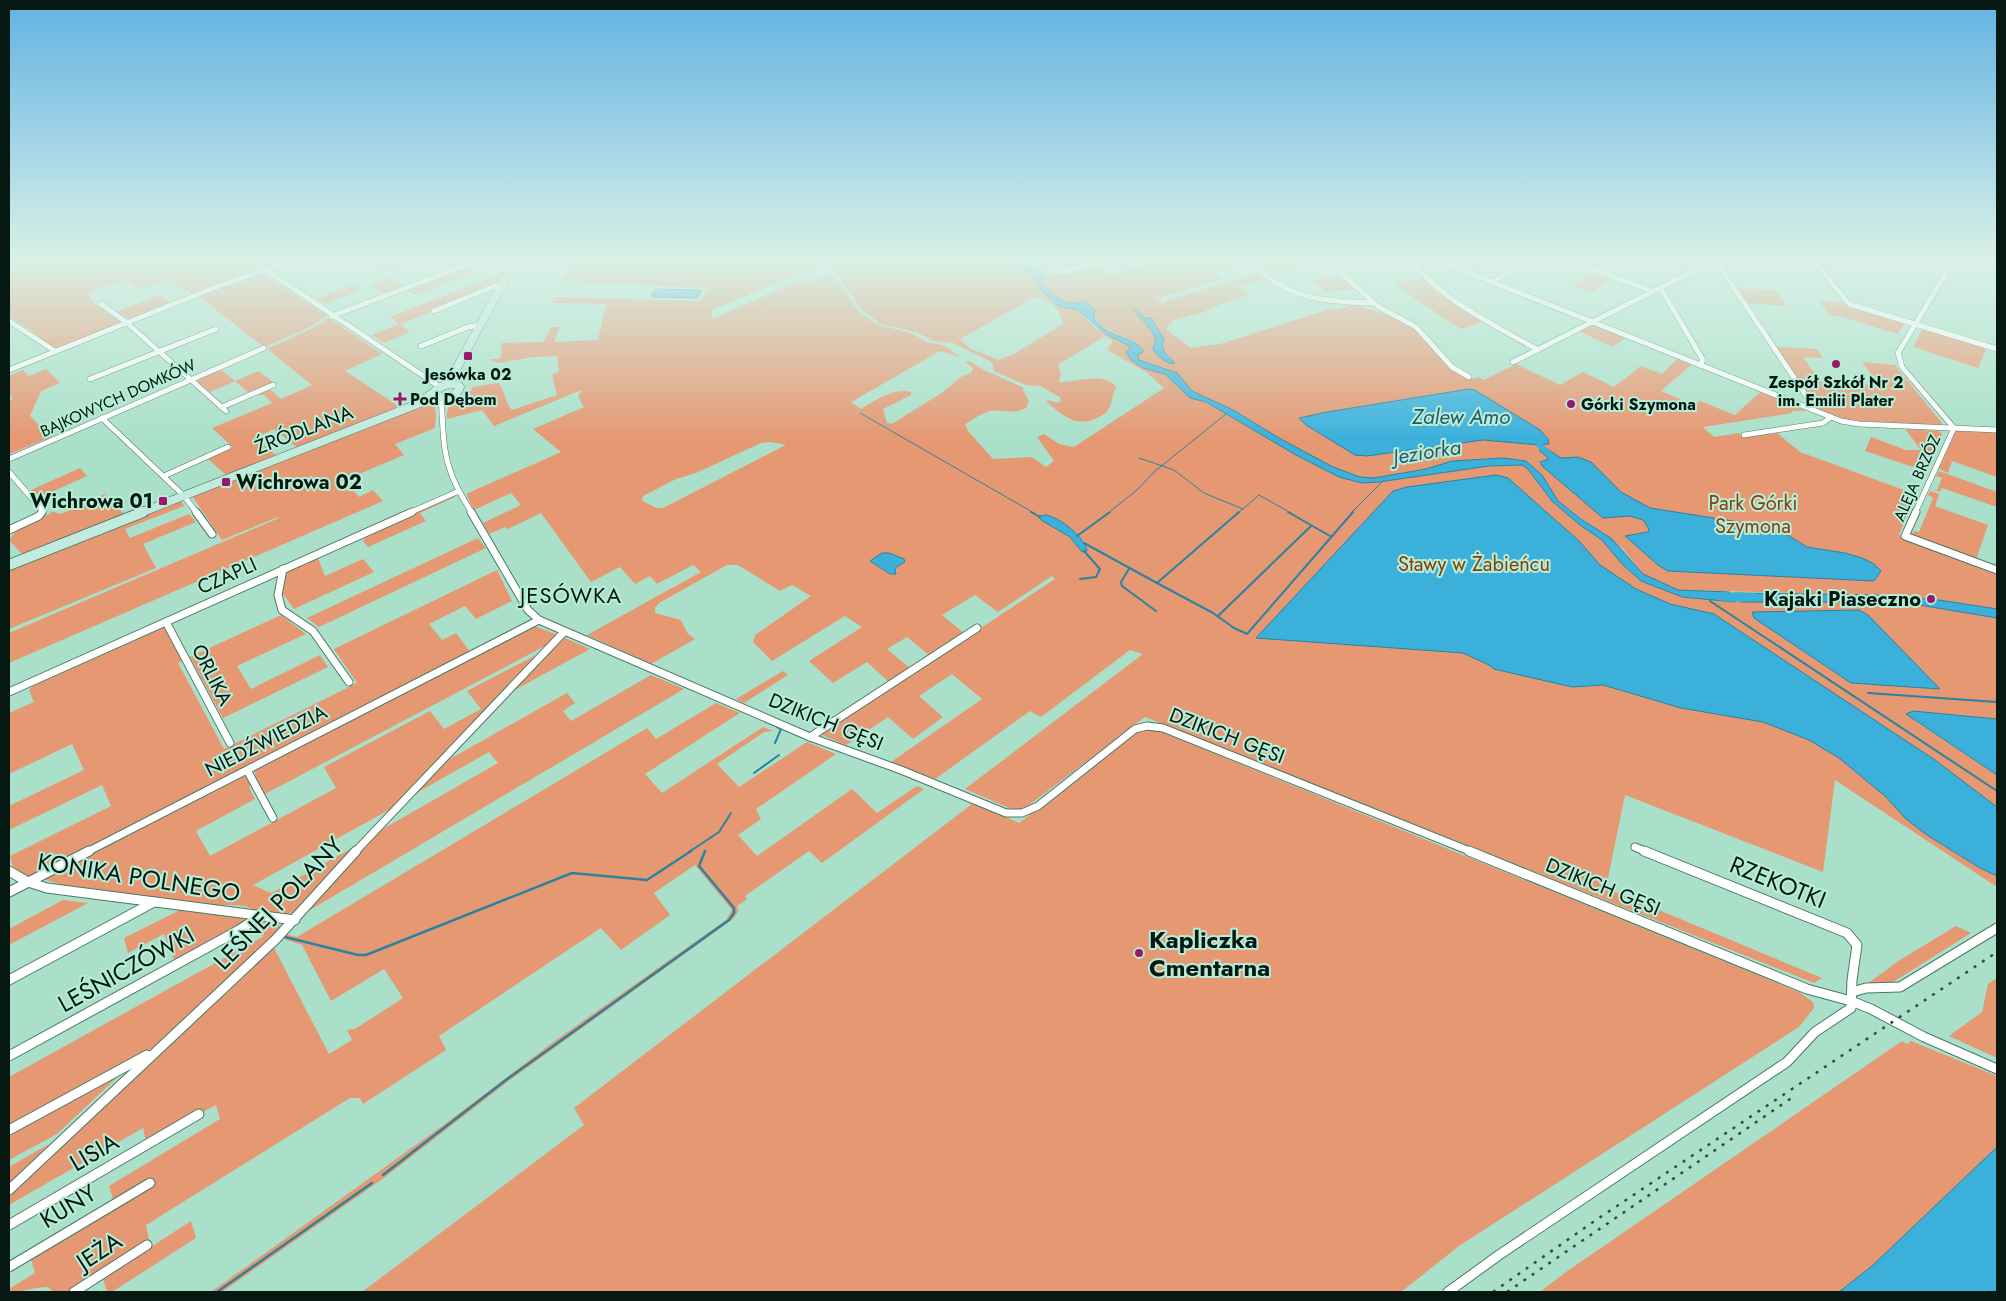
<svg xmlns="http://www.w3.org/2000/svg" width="2006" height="1301" font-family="Jost,sans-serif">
  <rect width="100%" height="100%" fill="#aae0c9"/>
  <g fill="#e59872" fill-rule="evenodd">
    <path d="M9 258H242L254 266V269L193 294 168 280 139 289 125 279 88 293 96 305 121 322 57 349 52 348 34 332 9 316Z"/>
    <path d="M395 258H404L410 261 383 272 372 267Z"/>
    <path d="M524 258H820L823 263 712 310V319L796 282 815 280 832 273 859 312 878 325 911 333 927 342 943 345 960 357 940 351 851 402 861 409C874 401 895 387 911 392V395L883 409 887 423 892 424 943 392 961 377 971 373 973 368 965 362 969 361 982 369 1024 388 1023 390 1029 401 1026 408C1010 415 1004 409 990 411 981 413 973 420 965 424L968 431 993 459 1032 457 1046 467 1054 461 1037 437 1044 434 1059 444 1074 447 1164 388 1146 372 1107 350 1113 341 1105 336 1058 365 1061 374 1059 382C1077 383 1099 372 1115 385L1116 388C1111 395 1113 404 1108 410 1104 415 1097 418 1092 420 1074 426 1061 414 1047 402V400L1058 403 1061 401 1060 397 1040 386 1026 385 994 371 993 364 988 360 953 343 934 341 916 332 881 324 861 309 826 258H999L1029 272 1044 293 1060 307 1078 310 1096 328 1129 346 1128 356 1131 361 1143 368 1165 374 1190 398 1205 402 1296 455 1339 477 1362 483 1379 482 1489 466 1522 465 1528 469 1552 501 1580 525 1602 540 1631 573 1641 581 1682 597 1735 602H1901L1997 618V719L1914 711 1915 721 1997 775V887L1835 780 1823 872 1625 795 1606 888 1822 978 1814 983 1145 717 1024 809 1014 810 965 789 1143 654 1130 650 1041 717 1030 711 935 779 891 762 982 699 952 674 919 696 943 717 913 739 888 717 846 745 820 734 1055 579 1052 576 998 612 975 595 942 615 965 634 930 656 907 637 887 649 911 669 890 683 867 662 833 683 809 661 862 627 845 616 772 661 753 642 755 635 811 596 792 585 780 591 738 565H727L659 603 655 608V613L681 620 688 634 695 639 651 664 587 635 701 572 693 565 657 584 650 576 635 584 620 567 591 582 541 513 508 529 505 527 489 534 483 523 521 505 511 493 474 510 466 494 561 452 533 429 584 407 578 397 581 390 494 426 482 410 447 419C445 403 459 397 472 390V387L498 383C506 392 505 404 512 410L557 395 552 374 559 372 557 356 534 357 498 363 489 359H499L501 357 502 343 544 342 551 327H560L554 342 598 340 606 304 551 303 556 297 700 301 709 288 562 281 572 265 521 263ZM1035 297C1047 296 1062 311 1063 324L1014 354 999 360 969 348 960 339ZM771 442 786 445 663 508H657L642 501 643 496 676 479 696 473 761 443ZM1046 515 1054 517 1084 541 1086 544 1082 552 1070 537 1041 520 1039 516ZM897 556 905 562 895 568 897 572 890 574 874 564Z"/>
    <path d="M1170 258H1226L1232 262 1229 264 1235 267 1215 274 1222 279 1157 298 1163 304 1165 301 1258 273 1264 279 1240 287 1250 294 1211 308 1204 312 1174 320 1168 325 1166 329 1191 348 1220 344 1333 308 1336 310 1351 305 1359 306 1402 320 1417 329 1468 380 1478 377 1484 380 1516 364 1560 385 1583 372 1614 387 1641 366 1662 374 1677 359 1691 365 1661 391 1694 405 1700 401 1735 415 1760 392 1807 411H1792L1793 413 1703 427 1714 437 1739 433 1743 437 1777 433 1800 452 1915 494 1899 535 1997 573V609L1939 600 1876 595 1678 590 1643 574 1623 549 1558 501 1542 475 1526 461 1503 458 1452 461 1426 469 1374 478 1360 477 1333 467 1279 438 1233 410 1192 391 1177 373 1139 360 1137 356 1138 344 1101 326 1084 300 1077 304C1060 303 1051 294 1041 281L1042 278 1094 264 1108 275ZM1138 311 1145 318H1151L1162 335 1164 351 1172 360 1153 349 1157 340 1144 320 1136 314Z"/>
    <path d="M1284 258 1297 269 1263 273 1254 262Z"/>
    <path d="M1752 258H1809L1815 265 1755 262Z"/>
    <path d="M465 266 475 273 415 295 408 290 410 288Z"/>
    <path d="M1594 271 1612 278 1591 293 1573 286Z"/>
    <path d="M503 273 497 285 433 309 429 313 400 324 410 332 384 343 372 335 399 324 390 317Z"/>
    <path d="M264 274 327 316 310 327 264 347 198 296Z"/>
    <path d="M1341 276 1356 289 1326 292 1311 280Z"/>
    <path d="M390 277 403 286 382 294 371 285Z"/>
    <path d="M1423 278 1450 299 1484 321 1461 329 1408 294 1395 283Z"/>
    <path d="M351 285 360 290 325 304 317 299Z"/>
    <path d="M1737 288 1775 290 1786 306 1747 303Z"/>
    <path d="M159 295 172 302 131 318H126L116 312Z"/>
    <path d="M1819 301 1846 303 1905 322 1898 334 1842 317 1830 316Z"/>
    <path d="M329 318 382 354 345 371 400 407 298 448 274 429 255 438 277 456 226 475 208 459 233 447 212 428 272 403 264 395H258L270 389 281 399 312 385 267 349 321 324Z"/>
    <path d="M1592 325 1625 338 1613 347 1578 331Z"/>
    <path d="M1923 328 1983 347 1986 350 1978 368 1913 347Z"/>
    <path d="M1776 347 1817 349 1823 358 1803 357 1821 382 1879 385 1862 362 1895 365 1942 423 1939 426 1848 420 1819 411Z"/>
    <path d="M46 369 60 383 41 391 30 416 51 437 9 454V401L13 399 9 394V376L23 370 29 376Z"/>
    <path d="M220 369 235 381 259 371 274 383 250 394 235 381 210 392 197 381 199 379Z"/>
    <path d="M434 401 436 415 435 428 395 444 404 455 340 482 345 487 354 484 359 489 354 491 359 497 373 490 383 501 9 663V633L279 518 278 517 222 540 192 496Z"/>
    <path d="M1905 429 1938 431 1942 433 1922 482 1925 471 1865 451 1871 437 1906 450H1921Z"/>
    <path d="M1956 431 1997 432V477L1952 461 1948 473 1939 469Z"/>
    <path d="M80 468 87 476 38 498 31 490Z"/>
    <path d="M1939 471 1997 492V507L1942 488 1940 492 1932 489 1937 490 1942 478 1936 476Z"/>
    <path d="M1930 491 1939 494 1935 506 1988 525 1976 560 1912 535 1914 531 1919 532 1933 498 1928 495Z"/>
    <path d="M105 494 124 514 22 554 9 540 18 528 51 513 50 511 61 514Z"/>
    <path d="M454 495 455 497 420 513 426 521 368 547 363 541 366 537 364 535Z"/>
    <path d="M181 500 184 506 125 529 130 538 189 514 196 522 143 544 156 568 9 629V568Z"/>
    <path d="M478 538 486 548 319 627 307 618Z"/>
    <path d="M317 556 325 576 363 559 374 572 294 609 284 595 282 596 285 571Z"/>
    <path d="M497 570 512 601 476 619 465 606 429 624 442 640 456 633 471 653 222 779 211 787 31 879 14 870 10 856 111 806 102 785 9 830V806L84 770 72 744 9 774V713L34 702 29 690 33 686 164 627 183 661 178 663 224 749 357 683 334 649Z"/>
    <path d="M281 615 306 634 237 666 251 689 320 655 328 667 223 718 190 657Z"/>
    <path d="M534 626 558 635 547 645 265 794 257 781 254 770Z"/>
    <path d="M563 637 590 649 513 691Z"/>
    <path d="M540 653 396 806 253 885 271 893 354 847 302 909C291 916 271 915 258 911 253 910 249 907 244 906 227 904 211 906 194 905 148 900 84 894 41 878L244 775 251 785 249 787 255 799 196 831 210 856 336 788 324 767 430 711 444 729 481 709 467 691Z"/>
    <path d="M783 671 788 675 744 703 736 699Z"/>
    <path d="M651 675 684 689 305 913 376 833 498 763 489 752 413 795 448 760 567 693 575 703 563 711 571 721Z"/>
    <path d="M716 703 740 713 645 774 662 793 763 727 773 731 764 732 717 764 739 787 807 742 836 754 756 809 761 819 738 835 757 856 852 789 877 813 917 786 924 789 822 863 809 851 745 896 747 899 737 906 738 912 733 919 506 1083 384 1178 222 1292H211L445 1124 556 1040 726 920 732 910 695 865 654 893 670 915 621 950 601 928 439 1036 446 1050 363 1104 360 1098H350L146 1225 149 1240 68 1292H53L48 1287C35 1287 23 1292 9 1292V1289L35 1273 30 1256 114 1202 109 1186 220 1119 216 1105 146 1143 143 1128 9 1205V1195L273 946 329 1054 352 1040 347 1030 355 1029 403 998 384 969 331 1001 302 945 281 938 286 934 297 937 647 728 656 739Z"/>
    <path d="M1154 729 1799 992 1813 1002 1814 1008 1799 1027 1459 1246 1401 1292H362L584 1125 574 1108 972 804 994 811 1019 823 1134 734 1141 730Z"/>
    <path d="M63 900 88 903 9 945V929Z"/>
    <path d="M182 909 249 918V919L175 962 164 934 128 953 124 938Z"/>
    <path d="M263 920 274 921 279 924 280 932 154 1047 9 1126V1077L264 936 243 930Z"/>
    <path d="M1956 926 1971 933 1890 984H1867L1900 960Z"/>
    <path d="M1997 978V1058L1949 1036 1982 1012 1988 984Z"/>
    <path d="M1902 1041 1907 1044 1911 1041 1997 1076V1292H1540L1566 1272Z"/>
    <path d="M126 1069 57 1134 9 1160V1133Z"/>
    <path d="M49 1144 9 1185V1167Z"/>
    <path d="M191 1221 196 1238 112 1292H107L103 1278Z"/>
  </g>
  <g fill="#3ab0db" stroke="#2a839f">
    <path d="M999 258C1017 258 1033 265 1047 276L1042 278 1041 281C1051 294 1060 303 1077 304L1083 300 1095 310 1094 318C1105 337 1130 335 1143 350V352L1138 354 1139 360 1177 373 1192 391 1233 410 1279 438 1333 467 1360 477 1374 478 1426 469 1452 461 1503 458 1526 461 1542 475 1558 501 1581 519 1612 539 1643 574 1678 590 1729 592 1735 602 1682 597 1641 581 1622 564 1602 540 1580 525 1552 501 1528 469 1522 465 1489 466 1379 482 1362 483 1339 477 1296 455 1206 402 1190 398 1165 374 1143 368 1131 360 1126 352 1130 349 1129 346 1106 334 1078 310 1060 307 1054 303 1044 293 1029 272Z"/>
    <path d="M656 289 701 290V292L697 298 652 297V293Z"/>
    <path d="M1135 309 1145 318H1151L1164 339C1159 350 1168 356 1175 363L1171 364C1164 361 1157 356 1153 349L1156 340C1151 327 1142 320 1133 310Z"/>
    <path d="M1469 389 1475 390 1540 430 1548 439 1549 444 1539 445 1483 440 1367 456 1355 455 1306 425 1299 418 1327 412Z"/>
    <path d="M1547 449 1561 458 1578 457 1591 462 1621 492 1650 508 1752 524 1781 531 1807 547 1845 553 1862 558 1874 564 1881 571 1874 581 1668 571 1658 565 1625 536 1648 532 1649 529 1643 520 1630 516 1603 518 1542 466 1540 462 1549 459 1539 450Z"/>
    <path d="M1496 475 1508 478 1579 541 1600 565 1636 589 1670 604 1714 614 1935 760 1997 807V876L1980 868 1927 835 1906 819 1885 796 1839 758 1809 740 1763 722 1681 708 1603 685 1572 687 1494 669 1489 665 1463 653 1256 638 1393 491 1407 487Z"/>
    <path d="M1046 515C1059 517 1085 537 1087 551L1082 552 1070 537 1041 520 1038 516Z"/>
    <path d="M882 553H889L904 559 905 562 895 568 896 574H890L870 561Z"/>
    <path d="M1735 593 1876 595 1939 600 1997 609V618L1901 602H1740Z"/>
    <path d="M1859 610 1868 615 1940 689 1851 683 1754 618 1752 612Z"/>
    <path d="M1913 711 1997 719V775L1906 714Z"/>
    <path d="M1997 1147V1292H1839L1872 1266Z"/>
  </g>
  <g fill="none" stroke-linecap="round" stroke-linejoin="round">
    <g stroke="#2a839f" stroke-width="1">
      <path d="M860 413 1034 513"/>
      <path d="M1139 458 1174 470 1204 493 1243 509 1259 495 1291 513"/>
      <path d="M1108 513 1137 490 1154 472 1226 414"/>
      <path d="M1238 513 1243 509"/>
      <path d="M1351 513 1383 481"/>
    </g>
    <g stroke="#2a839f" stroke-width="2">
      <path d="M1031 512 1040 517"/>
      <path d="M1288 512 1330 536"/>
      <path d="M1077 536 1110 512"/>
      <path d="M1084 543 1157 583 1239 512"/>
      <path d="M1129 569 1121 582 1122 586 1156 611"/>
      <path d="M1080 579 1096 577 1100 569 1084 551"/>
      <path d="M1157 583 1213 613 1234 628 1247 634 1353 512"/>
      <path d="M1710 601 1997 791"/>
      <path d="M1218 616 1311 526"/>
      <path d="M1868 693 1997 702"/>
      <path d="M775 743 781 729 777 727"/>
      <path d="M754 773 779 755"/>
      <path d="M689 852 719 832 731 813"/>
    </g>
    <g stroke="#2a839f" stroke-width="2.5">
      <path d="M285 937 358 955H366L572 873 647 880 691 851"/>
      <path d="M383 1175 506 1080 729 920 734 913V908L699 866 705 851"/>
      <path d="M217 1292 372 1183"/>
    </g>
    <path stroke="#3ab0db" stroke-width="5.5" d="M1539 445 1550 455"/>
    <path fill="#3ab0db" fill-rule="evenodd" d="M1715 592 1755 593 1761 597C1756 604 1714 603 1709 596Z"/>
    <g stroke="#467965" stroke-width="6">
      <g id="street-far2">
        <path d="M248 258 440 387"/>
        <path d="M1248 258C1282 299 1324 302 1374 303"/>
        <path d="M1324 258 1379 307 1416 327 1452 367 1469 377"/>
        <path d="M1419 258 1416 267C1449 304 1496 326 1538 350"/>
        <path d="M1432 258 1841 421 1859 424 1997 430"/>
        <path d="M1563 258 1652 291"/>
        <path d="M1714 258 1811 403V409"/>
        <path d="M1812 258 1849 304 1997 349"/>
        <path d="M1060 273 1115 258"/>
        <path d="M1493 282 1530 258"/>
        <path d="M1660 287 1703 360 1700 365"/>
        <path d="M101 304 126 322 226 411"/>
        <path d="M434 311 495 286 502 285"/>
        <path d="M332 316 461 267 464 262 457 258"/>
        <path d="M9 321 55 351"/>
        <path d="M421 346 468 327 480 325"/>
        <path d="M1513 362 1715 260"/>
        <path d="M9 370 211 289 299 258"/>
        <path d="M90 379 216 329"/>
        <path d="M441 397C443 420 442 445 449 467 454 484 463 499 472 513"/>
        <path d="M222 407 273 385"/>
        <path d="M102 418 184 496 197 513"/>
        <path d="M1744 435 1823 423 1831 417"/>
        <path d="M9 459 264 348"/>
        <path d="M9 472 43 511 41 513"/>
        <path d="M164 476 228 447"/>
        <path d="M409 513 459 491"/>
        <path d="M1915 513 1954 428 1902 367 1898 353 1955 258"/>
      </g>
    </g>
    <g stroke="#467965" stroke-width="9">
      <g id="street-far1">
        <path d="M196 512 212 534"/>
        <path d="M471 512 528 610 539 620 810 737 901 770 1006 813H1022L1038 806 1135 729 1147 726 1163 728 1472 852"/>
        <path d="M1916 512 1905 536 1997 570"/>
        <path d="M9 530 39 516 42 512"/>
        <path d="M283 569 278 595 282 610 313 631 349 682"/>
        <path d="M166 622 230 743"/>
        <path d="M9 692 412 512"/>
        <path d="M810 737 977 628"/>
        <path d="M247 770 273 818"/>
        <path d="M1635 847 1647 852"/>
        <path d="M87 852 539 620"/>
        <path d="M355 852 564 632"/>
      </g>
    </g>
    <g stroke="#467965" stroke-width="11">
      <g id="street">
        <path d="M1469 851 1807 989 1851 1001 1871 1009 1924 1037 1997 1069"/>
        <path d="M9 871 28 882 47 888 295 920"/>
        <path d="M9 892 89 851"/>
        <path d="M9 980 154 902"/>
        <path d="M1852 992 1866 988 1900 987 1997 928"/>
        <path d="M9 1056 239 930 261 916"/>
        <path d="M9 1130 147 1055"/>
        <path d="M9 1190 276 939 356 851"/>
        <path d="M9 1225 199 1114"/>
        <path d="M9 1267 150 1183"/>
        <path d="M74 1292 147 1245"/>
        <path d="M1448 1292 1499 1255 1787 1062 1815 1032 1851 1008 1852 980 1857 945 1847 933 1644 851"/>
      </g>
    </g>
    <g stroke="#467965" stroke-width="9">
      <g id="secondary-far1">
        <path d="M445 385 455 371 517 258"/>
        <path d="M427 397C437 390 448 378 460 387 457 396 449 398 440 397L435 392"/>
        <path d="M140 513 438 396"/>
      </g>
    </g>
    <g stroke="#467965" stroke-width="12">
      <path id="secondary" d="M9 565 143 512"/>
    </g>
    <use href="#street-far2" stroke="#fff" stroke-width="5"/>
    <use href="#street-far1" stroke="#fff" stroke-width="7"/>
    <use href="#street" stroke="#fff" stroke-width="9"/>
    <use href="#secondary-far1" stroke="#c1ebde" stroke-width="8"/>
    <use href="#secondary" stroke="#c1ebde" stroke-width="10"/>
    <g stroke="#314e42" stroke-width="2.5" stroke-dasharray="3 7" stroke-linecap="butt">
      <path d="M1493 1292 1593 1222 1997 952"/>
      <path d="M1507 1292 1796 1095"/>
    </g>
  </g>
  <linearGradient id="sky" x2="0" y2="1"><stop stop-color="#62b2e3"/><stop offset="0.59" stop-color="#d9f1e7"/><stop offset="1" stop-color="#d9f1e7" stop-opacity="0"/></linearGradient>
  <rect width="2006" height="440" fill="url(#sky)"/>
  <g fill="#9a186c" stroke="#b7edd6" stroke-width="2">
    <rect x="463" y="351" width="10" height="10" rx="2.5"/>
    <circle cx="1836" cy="364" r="5"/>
    <path d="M397.5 391.5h5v5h5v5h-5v5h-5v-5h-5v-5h5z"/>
    <circle cx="1571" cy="404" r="5"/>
    <rect x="221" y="477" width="10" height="10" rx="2.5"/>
    <rect x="158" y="496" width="10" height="10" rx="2.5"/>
    <circle cx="1931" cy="599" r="5"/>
    <circle cx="1139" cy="953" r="5"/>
  </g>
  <g text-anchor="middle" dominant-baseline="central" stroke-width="4" stroke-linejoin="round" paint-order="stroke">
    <g font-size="16" font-weight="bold" fill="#051912" stroke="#b7edd6">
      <text x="468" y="374">Jesówka 02</text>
      <text x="1836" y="382">Zespół Szkół Nr 2<tspan x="1836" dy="18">im. Emilii Plater</tspan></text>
      <text x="410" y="399" text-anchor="start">Pod Dębem</text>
      <text x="1581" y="404" text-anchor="start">Górki Szymona</text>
    </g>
    <g font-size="16" fill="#051912" stroke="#b7edd6">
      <text transform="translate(118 398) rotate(-24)">BAJKOWYCH DOMKÓW</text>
      <text transform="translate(1917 478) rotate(-66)">ALEJA BRZÓZ</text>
    </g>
    <g font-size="20" fill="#051912" stroke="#b7edd6">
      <text transform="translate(304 430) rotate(-21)">ŹRÓDLANA</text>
      <text transform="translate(227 576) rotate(-24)">CZAPLI</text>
      <text transform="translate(212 675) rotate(63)">ORLIKA</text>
      <text transform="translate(826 722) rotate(22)">DZIKICH GĘSI</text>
      <text transform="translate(1227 736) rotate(21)">DZIKICH GĘSI</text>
      <text transform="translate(266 741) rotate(-27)">NIEDŹWIEDZIA</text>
      <text transform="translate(1603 887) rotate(22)">DZIKICH GĘSI</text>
    </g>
    <g font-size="20" font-weight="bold" fill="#051912" stroke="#b7edd6" text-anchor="end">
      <text x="236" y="482" text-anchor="start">Wichrowa 02</text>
      <text x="153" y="501">Wichrowa 01</text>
      <text x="1921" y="599">Kajaki Piaseczno</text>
    </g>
    <g font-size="20" fill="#893c09" stroke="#b7edd6">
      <text x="1753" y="503">Park Górki<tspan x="1753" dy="23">Szymona</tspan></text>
      <text x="1474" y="564">Stawy w Żabieńcu</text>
    </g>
    <g font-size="21" font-style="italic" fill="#2a586b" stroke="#b7edd6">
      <text x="1461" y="417">Zalew Amo</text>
      <text transform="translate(1427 452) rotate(-9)">Jeziorka</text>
    </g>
    <g font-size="22" letter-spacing="1" fill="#051912" stroke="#b7edd6">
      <text x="571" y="595">JESÓWKA</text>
    </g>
    <g font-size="24" fill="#051912" stroke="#b7edd6">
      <text transform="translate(139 877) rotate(9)">KONIKA POLNEGO</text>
      <text transform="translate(1778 882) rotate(22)">RZEKOTKI</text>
      <text transform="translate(278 903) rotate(-46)">LEŚNEJ POLANY</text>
      <text transform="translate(126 969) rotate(-29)">LEŚNICZÓWKI</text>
      <text transform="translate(94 1152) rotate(-30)">LISIA</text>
      <text transform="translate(68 1206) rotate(-31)">KUNY</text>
      <text transform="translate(99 1251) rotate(-33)">JEŻA</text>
    </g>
    <g font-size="24" font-weight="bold" fill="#051912" stroke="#b7edd6" text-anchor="start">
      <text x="1149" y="939">Kapliczka<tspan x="1149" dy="28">Cmentarna</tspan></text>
    </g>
  </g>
  <rect width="2006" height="1301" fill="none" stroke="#051912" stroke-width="20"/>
</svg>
